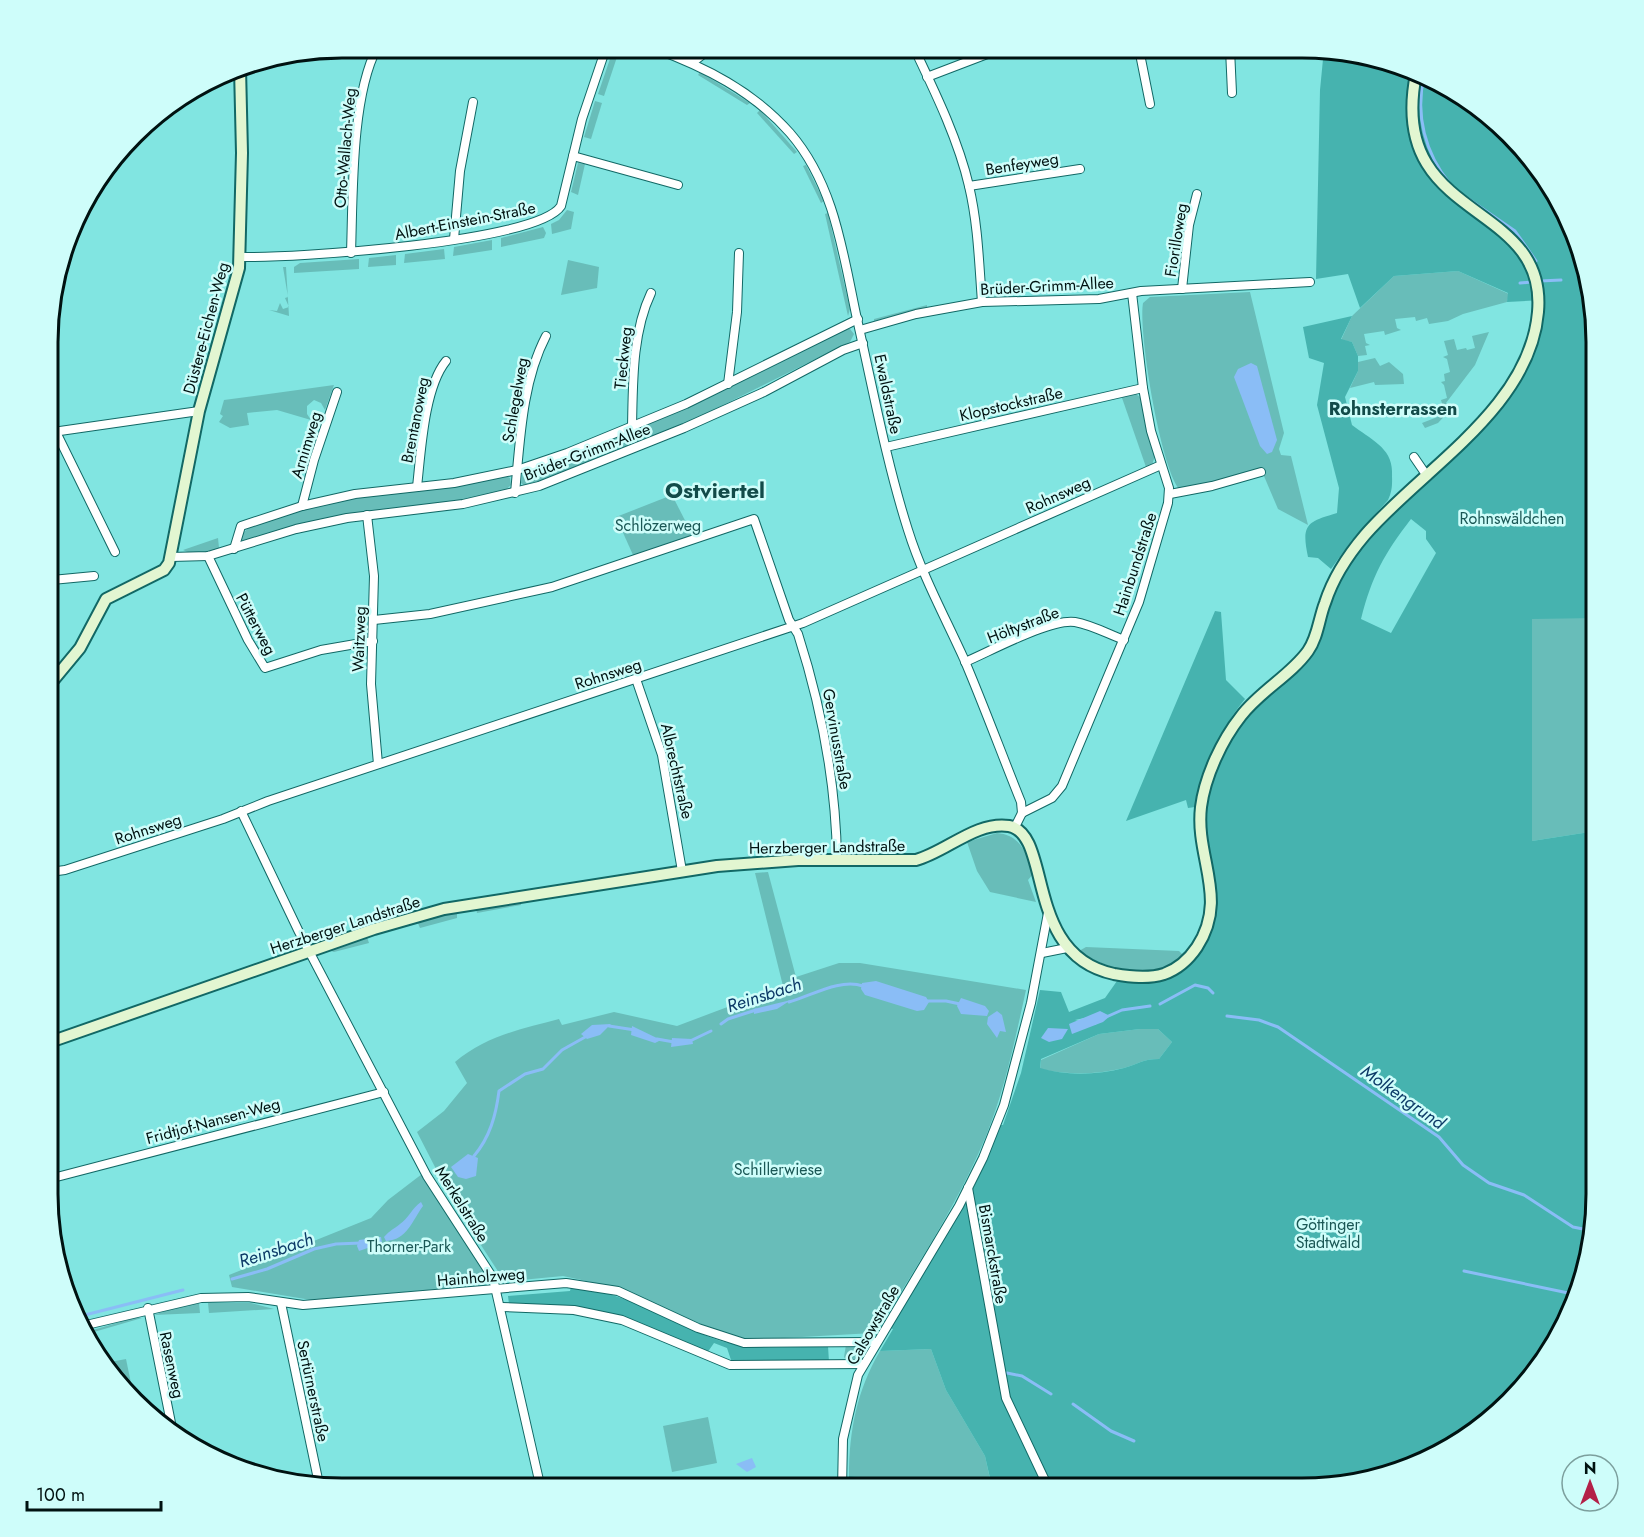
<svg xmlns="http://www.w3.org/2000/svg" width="1644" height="1537" font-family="Jost,sans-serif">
  <rect width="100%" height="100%" fill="#81e5e1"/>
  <g fill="#68bdb9">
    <path d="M613 50 619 51 604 96 598 94Z"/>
    <path d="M700 72 750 103 747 105 698 75Z"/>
    <path d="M595 101 602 103 591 139 584 137Z"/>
    <path d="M760 110 797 152 794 154 757 113Z"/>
    <path d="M578 163 585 164 578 195 571 192Z"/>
    <path d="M806 165 824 201 821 203 803 166Z"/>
    <path d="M567 210 574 212 571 229 552 234 551 224 559 220Z"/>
    <path d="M828 213 850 309 848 316 825 214Z"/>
    <path d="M543 227 546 233 544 238 501 247V238Z"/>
    <path d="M492 240V250L453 256 454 247Z"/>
    <path d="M444 249 445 259 404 263 405 254Z"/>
    <path d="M396 255V265L368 267 369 258Z"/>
    <path d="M359 259V269L294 273V267L300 263Z"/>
    <path d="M568 260 599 267 597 288 561 295Z"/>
    <path d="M283 267H286L289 316 269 310 277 311 280 303 283 309 289 307 285 298 288 297Z"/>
    <path d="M1458 271 1509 294 1507 302 1463 314 1448 321 1429 324 1427 318 1416 321 1415 317 1395 319 1397 328 1401 330 1385 335 1384 331 1364 334 1366 343 1370 345 1365 346 1367 355 1358 356 1352 342 1341 340 1352 316 1394 276Z"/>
    <path d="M1250 292 1284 433 1279 449 1281 455 1291 456 1308 525 1278 509 1261 469 1212 484 1180 490C1161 470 1138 332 1143 303L1150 297Z"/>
    <path d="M927 305V307L874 321V319Z"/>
    <path d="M843 329H850L854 334 850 342 685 424 532 485 525 486 521 483 523 472 704 400Z"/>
    <path d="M1489 332 1475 365 1446 403 1451 409 1438 423 1425 428 1422 423 1440 416 1438 408 1443 407 1441 400 1447 398 1444 385 1441 382 1445 381 1444 374 1450 372 1447 359 1443 357 1448 355 1444 341 1454 339 1457 350 1466 348 1467 350 1475 348 1472 336Z"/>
    <path d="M1375 358 1380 366 1389 362 1403 374 1404 384 1375 385 1374 382 1350 388 1358 371V362Z"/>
    <path d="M334 385 325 410 321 403 314 400 307 406V414L311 420 277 410 247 413 249 425 230 428 219 422 223 416 220 414 224 400Z"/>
    <path d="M1135 393 1142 399 1155 456 1152 465 1146 467 1121 395Z"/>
    <path d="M506 476 510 478 511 485 503 492 458 501 342 515 240 541 241 535C272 498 451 491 506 476Z"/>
    <path d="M672 495 693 536 636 557 633 555 616 517Z"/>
    <path d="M218 538 219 548C208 553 194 556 183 550Z"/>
    <path d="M1532 618H1596V831L1532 841Z"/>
    <path d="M997 833C1021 835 1027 854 1033 874L1028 880 1036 902 990 892 977 871 967 842Z"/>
    <path d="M768 872 796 977 839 963H860L1026 990C1015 1040 1005 1089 986 1136 958 1204 917 1265 879 1328L873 1333 750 1340 731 1337 618 1288 563 1276 511 1281 503 1279 453 1202 417 1132 444 1111 467 1083 455 1062C486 1036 521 1029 559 1019L562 1025 614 1012 677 1026 783 986 755 873Z"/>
    <path d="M521 902V905L477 913 476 909Z"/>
    <path d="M457 912V918L420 928 417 921Z"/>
    <path d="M367 937 369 943 334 952 328 950Z"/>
    <path d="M1086 947 1179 951 1183 955C1159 986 1105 969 1079 951Z"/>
    <path d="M1140 1029H1158L1172 1042 1159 1059C1143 1059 1138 1064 1124 1068 1097 1075 1067 1075 1040 1069L1041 1060 1099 1034Z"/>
    <path d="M422 1174 483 1269 487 1277 485 1285 311 1300 232 1287 229 1275 371 1218 388 1200Z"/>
    <path d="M199 1303 200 1313 154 1315 179 1306Z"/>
    <path d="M208 1303H251L274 1309 209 1313Z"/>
    <path d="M134 1318H142L87 1334 86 1332Z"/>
    <path d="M846 1345 864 1348 856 1360 847 1361 844 1357Z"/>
    <path d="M931 1349 946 1390 985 1456 992 1488 849 1476C849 1431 857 1390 880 1351Z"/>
    <path d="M126 1359 132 1388 123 1390 105 1363Z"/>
    <path d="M708 1417 717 1463 672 1472 663 1426Z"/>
  </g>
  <g fill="#46b3af" fill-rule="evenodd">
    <path d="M1324 49 1432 79 1523 149 1573 229 1595 323 1596 618 1532 619V841L1596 831V1195L1566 1324 1495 1416 1414 1467 1320 1488 849 1489V1476L992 1487 985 1456 946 1390 931 1349 880 1351 893 1329 890 1328 972 1191 1000 1125H1003L1021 1073 1040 990 1061 992 1069 1012 1105 998 1117 981C1129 980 1147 983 1158 979 1167 976 1176 967 1184 961 1241 924 1198 861 1205 806 1209 774 1227 742 1246 716 1261 696 1297 678 1309 658 1322 635 1325 605 1337 581 1344 568 1358 554 1368 542 1430 465 1541 411 1543 300L1507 302 1508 293 1458 271 1394 276 1360 308 1348 274 1316 279 1320 90ZM1411 519 1426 531V539L1436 553 1391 633 1361 619C1372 576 1384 554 1411 519ZM1103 1014 1109 1016 1095 1025 1075 1020ZM1140 1029H1158L1172 1042 1159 1059C1143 1059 1138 1064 1124 1068 1097 1075 1066 1076 1040 1068L1041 1059 1099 1034Z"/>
    <path d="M1352 316 1341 339 1352 342 1358 356V371L1345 397 1352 425C1370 439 1393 448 1392 473 1392 482 1393 490 1388 500L1352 540 1331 569 1318 558 1308 557C1301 524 1307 522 1337 513L1339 488 1317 405 1324 363 1309 358 1303 327Z"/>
    <path d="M1215 611 1221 612 1226 680 1245 699C1219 731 1204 767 1195 807L1188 808 1186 800 1126 821Z"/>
    <path d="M571 1287C625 1290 668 1323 718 1340 753 1351 791 1347 828 1346L829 1362 732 1363 727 1348 714 1343 707 1353 622 1317 509 1304 508 1296 570 1291Z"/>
  </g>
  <g fill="#8abdf6">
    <path d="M1251 363 1257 366 1277 440 1272 452 1267 454 1260 446 1234 377 1238 369Z"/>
    <path d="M876 981 926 997 929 1002 924 1010 917 1011 865 995 861 989 862 983Z"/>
    <path d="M961 998 985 1006 989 1011 987 1016 961 1014 957 1006Z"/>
    <path d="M791 1000 777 1009 754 1014V1009Z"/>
    <path d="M997 1011 1002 1015 1006 1032 1000 1031 997 1038 987 1024 988 1017Z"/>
    <path d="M1100 1011 1110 1016 1103 1022 1072 1034 1069 1024Z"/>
    <path d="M611 1024 600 1035 587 1039 581 1034 592 1025Z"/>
    <path d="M632 1026 661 1040 655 1043 631 1035Z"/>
    <path d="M1048 1028 1068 1029 1062 1039 1049 1042 1041 1038Z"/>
    <path d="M672 1038 692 1039 693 1044 671 1047Z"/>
    <path d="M468 1154 478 1158 476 1176 466 1179 458 1177 451 1167Z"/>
    <path d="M421 1202 423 1206C412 1221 407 1240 386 1241L384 1237C390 1230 394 1229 400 1224 408 1219 412 1208 421 1202Z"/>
    <path d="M381 1237 382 1243 359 1251 357 1246 359 1240Z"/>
    <path d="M752 1458 756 1467 747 1472 736 1464Z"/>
  </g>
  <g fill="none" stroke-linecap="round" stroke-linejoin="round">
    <g stroke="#8abdf6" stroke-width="3">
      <path d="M1424 76C1415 115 1425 153 1450 184"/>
      <path d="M1467 198 1515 231 1536 261"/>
      <path d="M1540 281 1561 280"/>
      <path d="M1520 283 1531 282"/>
      <path d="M925 1001H946L960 1004"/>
      <path d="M789 1002C811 996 840 978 863 986"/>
      <path d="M1160 1004 1195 985 1208 988 1213 993"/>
      <path d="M1227 1016 1259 1020 1278 1027 1439 1137 1463 1165 1489 1183 1524 1195 1573 1227 1588 1230"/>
      <path d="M1106 1017 1122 1010 1150 1006"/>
      <path d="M721 1024 728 1019 756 1010"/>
      <path d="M609 1026 635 1030"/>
      <path d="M657 1039 674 1042"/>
      <path d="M690 1041 711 1031"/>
      <path d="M474 1156C490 1137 496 1115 499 1091L525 1074 543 1069 562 1050 587 1036"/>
      <path d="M1464 1271 1573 1294"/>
      <path d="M232 1279 267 1269 314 1249 336 1244 361 1243"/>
      <path d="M77 1317 183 1290"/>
      <path d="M1007 1373 1022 1376 1051 1394"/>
      <path d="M1073 1404 1111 1431 1134 1441"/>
    </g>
    <g stroke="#126865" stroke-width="10">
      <g id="street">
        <path d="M653 48C705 67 753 91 790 133 835 185 843 254 857 319 873 389 886 461 908 530 922 575 945 617 964 659 984 706 1002 755 1021 802L1022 813"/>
        <path d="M914 48C935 92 958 139 969 186 978 224 979 263 982 302"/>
        <path d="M1139 49 1150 104"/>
        <path d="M1230 49 1232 93"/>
        <path d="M693 62 711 48"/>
        <path d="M927 77 1003 48"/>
        <path d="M573 156 678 185"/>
        <path d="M969 186 1080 169"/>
        <path d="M454 239 460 171 473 102"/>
        <path d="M351 253C353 196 351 97 377 48"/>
        <path d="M240 257C291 258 537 243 561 206L582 119 606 48"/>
        <path d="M1182 289 1189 225 1197 194"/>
        <path d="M860 330 916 314 982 302 1099 299 1141 291 1310 282"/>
        <path d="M728 384 737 312 739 253"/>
        <path d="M632 427C633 383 632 333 651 293"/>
        <path d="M54 428 115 552"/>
        <path d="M53 432 199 411"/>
        <path d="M886 447 1143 388"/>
        <path d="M1414 457 1427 476"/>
        <path d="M417 487C421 452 424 388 446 361"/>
        <path d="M515 493C520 441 522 382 546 336"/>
        <path d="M1170 494 1212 486 1261 472"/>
        <path d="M302 506 314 460 337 392"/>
        <path d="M367 515 374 576 371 684 378 764"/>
        <path d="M234 549 241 526 302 506 355 494 454 483 517 470 567 453 686 404 858 319"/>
        <path d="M208 556 248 640 265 668 321 650 373 641"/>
        <path d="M171 557 208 556 296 529 347 518 463 504 539 486 684 428 764 392 843 350 863 343"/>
        <path d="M52 580 94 576"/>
        <path d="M374 620 430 614 552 587 754 519 789 620 798 634C822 709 836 781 837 860"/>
        <path d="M965 662C989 652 1051 618 1075 622 1092 625 1108 634 1124 640"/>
        <path d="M636 679 662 755 682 871"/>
        <path d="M241 811 299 932 427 1176 493 1278 541 1489"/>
        <path d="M1022 813 1052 798 1062 786 1139 602 1168 503 1169 488 1151 431 1143 388 1132 293"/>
        <path d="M1015 827 1022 813"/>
        <path d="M50 872 65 870 223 819 268 801 803 623 1161 465"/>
        <path d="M1042 953 1067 948"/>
        <path d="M49 1179 384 1092"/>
        <path d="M968 1188 1006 1398 1049 1489"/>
        <path d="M281 1303 319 1484"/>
        <path d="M502 1307 574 1310 622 1320 730 1365 863 1364"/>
        <path d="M148 1308 172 1428"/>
        <path d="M82 1326 201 1298 248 1297 303 1305 566 1283 618 1291 698 1328 744 1343 876 1342"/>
        <path d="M842 1489 843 1439 858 1375 959 1206 983 1158 1004 1105 1031 1003 1048 913"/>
      </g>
    </g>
    <g stroke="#126865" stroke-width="14">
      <g id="secondary">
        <path d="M51 683 80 648 106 599 164 570 169 563 199 411 239 268 242 153 240 68"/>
        <path d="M50 1042 374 929 444 909 717 866 798 860H916C946 852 976 821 1009 826 1053 834 1023 955 1114 974 1131 977 1148 979 1164 974 1178 969 1189 959 1197 947 1229 898 1195 858 1201 807 1205 776 1222 740 1241 716 1260 691 1291 675 1308 651 1318 637 1319 618 1325 603 1333 578 1348 555 1365 535 1422 469 1530 408 1538 312 1548 198 1386 224 1416 74"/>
      </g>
    </g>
    <use href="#street" stroke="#fff" stroke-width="8"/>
    <use href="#secondary" stroke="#e2f6d1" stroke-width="10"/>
  </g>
  <g text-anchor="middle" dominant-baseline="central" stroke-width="5" stroke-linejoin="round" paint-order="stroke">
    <g font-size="16" fill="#001211" stroke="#cefdfa">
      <text transform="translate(345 148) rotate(-85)">Otto-Wallach-Weg</text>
      <text transform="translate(1022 164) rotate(-9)">Benfeyweg</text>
      <text transform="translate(465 221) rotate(-11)">Albert-Einstein-Straße</text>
      <text transform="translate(1176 240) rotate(-81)">Fiorilloweg</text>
      <text transform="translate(1047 286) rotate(-3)">Brüder-Grimm-Allee</text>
      <text transform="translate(206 328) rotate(-75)">Düstere-Eichen-Weg</text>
      <text transform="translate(623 358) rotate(-84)">Tieckweg</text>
      <text transform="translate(888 394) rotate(78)">Ewaldstraße</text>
      <text transform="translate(515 400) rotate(-80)">Schlegelweg</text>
      <text transform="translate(1011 404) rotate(-13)">Klopstockstraße</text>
      <text transform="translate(415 420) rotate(-79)">Brentanoweg</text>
      <text transform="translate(306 445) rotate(-73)">Arnimweg</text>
      <text transform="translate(587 452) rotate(-21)">Brüder-Grimm-Allee</text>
      <text transform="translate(1058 495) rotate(-24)">Rohnsweg</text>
      <text transform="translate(1135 564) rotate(-72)">Hainbundstraße</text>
      <text transform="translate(256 624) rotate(62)">Pütterweg</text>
      <text transform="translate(1023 625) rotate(-21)">Höltystraße</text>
      <text transform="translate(359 639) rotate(-88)">Waitzweg</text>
      <text transform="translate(608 674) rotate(-18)">Rohnsweg</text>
      <text transform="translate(837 739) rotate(80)">Gervinusstraße</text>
      <text transform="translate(677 771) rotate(77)">Albrechtstraße</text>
      <text transform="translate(148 829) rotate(-18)">Rohnsweg</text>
      <text transform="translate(827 847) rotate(-1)">Herzberger Landstraße</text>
      <text transform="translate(345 925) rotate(-18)">Herzberger Landstraße</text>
      <text transform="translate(213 1121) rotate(-15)">Fridtjof-Nansen-Weg</text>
      <text transform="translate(462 1204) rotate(58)">Merkelstraße</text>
      <text transform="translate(993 1254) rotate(80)">Bismarckstraße</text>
      <text transform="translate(481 1277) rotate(-5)">Hainholzweg</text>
      <text transform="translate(873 1325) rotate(-60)">Calsowstraße</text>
      <text transform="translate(172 1365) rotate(78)">Rasenweg</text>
      <text transform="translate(313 1391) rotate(78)">Sertürnerstraße</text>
    </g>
    <g font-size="16" fill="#1a5755" stroke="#cefdfa">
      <text x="1512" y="518">Rohnswäldchen</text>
      <text x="658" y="525">Schlözerweg</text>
      <text x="778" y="1169">Schillerwiese</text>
      <text x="1328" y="1224">Göttinger<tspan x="1328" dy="18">Stadtwald</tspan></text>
      <text x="409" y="1246">Thorner-Park</text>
    </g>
    <g font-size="18" font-weight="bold" fill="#124b49" stroke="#cefdfa">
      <text x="1393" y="409">Rohnsterrassen</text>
    </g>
    <g font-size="18" font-style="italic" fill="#0c3a67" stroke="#cefdfa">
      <text transform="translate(764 995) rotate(-18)">Reinsbach</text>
      <text transform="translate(1403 1097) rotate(35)">Molkengrund</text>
      <text transform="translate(276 1250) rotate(-18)">Reinsbach</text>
    </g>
    <g font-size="22" font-weight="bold" fill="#124b49" stroke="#cefdfa">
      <text x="715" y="490">Ostviertel</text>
    </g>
  </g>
  <path d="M0 0H1644V1537H0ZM342 58H1302A284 284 0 0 1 1586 342V1194A284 284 0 0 1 1302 1478H342A284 284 0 0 1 58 1194V342A284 284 0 0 1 342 58Z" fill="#cefdfa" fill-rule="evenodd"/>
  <path fill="none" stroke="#001211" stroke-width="3" d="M342 58H1302A284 284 0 0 1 1586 342V1194A284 284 0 0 1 1302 1478H342A284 284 0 0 1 58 1194V342A284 284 0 0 1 342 58Z"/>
  <g transform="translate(1590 1483)"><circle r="28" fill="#cefdfa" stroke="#7c9f9d" stroke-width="1.5"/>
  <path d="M0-4.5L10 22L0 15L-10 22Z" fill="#b32148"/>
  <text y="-9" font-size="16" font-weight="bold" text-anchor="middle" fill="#001211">N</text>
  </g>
  <path d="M27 1501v9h134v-9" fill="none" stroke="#001211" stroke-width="3"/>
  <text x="36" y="1501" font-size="18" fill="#001211" stroke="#cefdfa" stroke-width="4.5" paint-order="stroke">100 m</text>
</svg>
